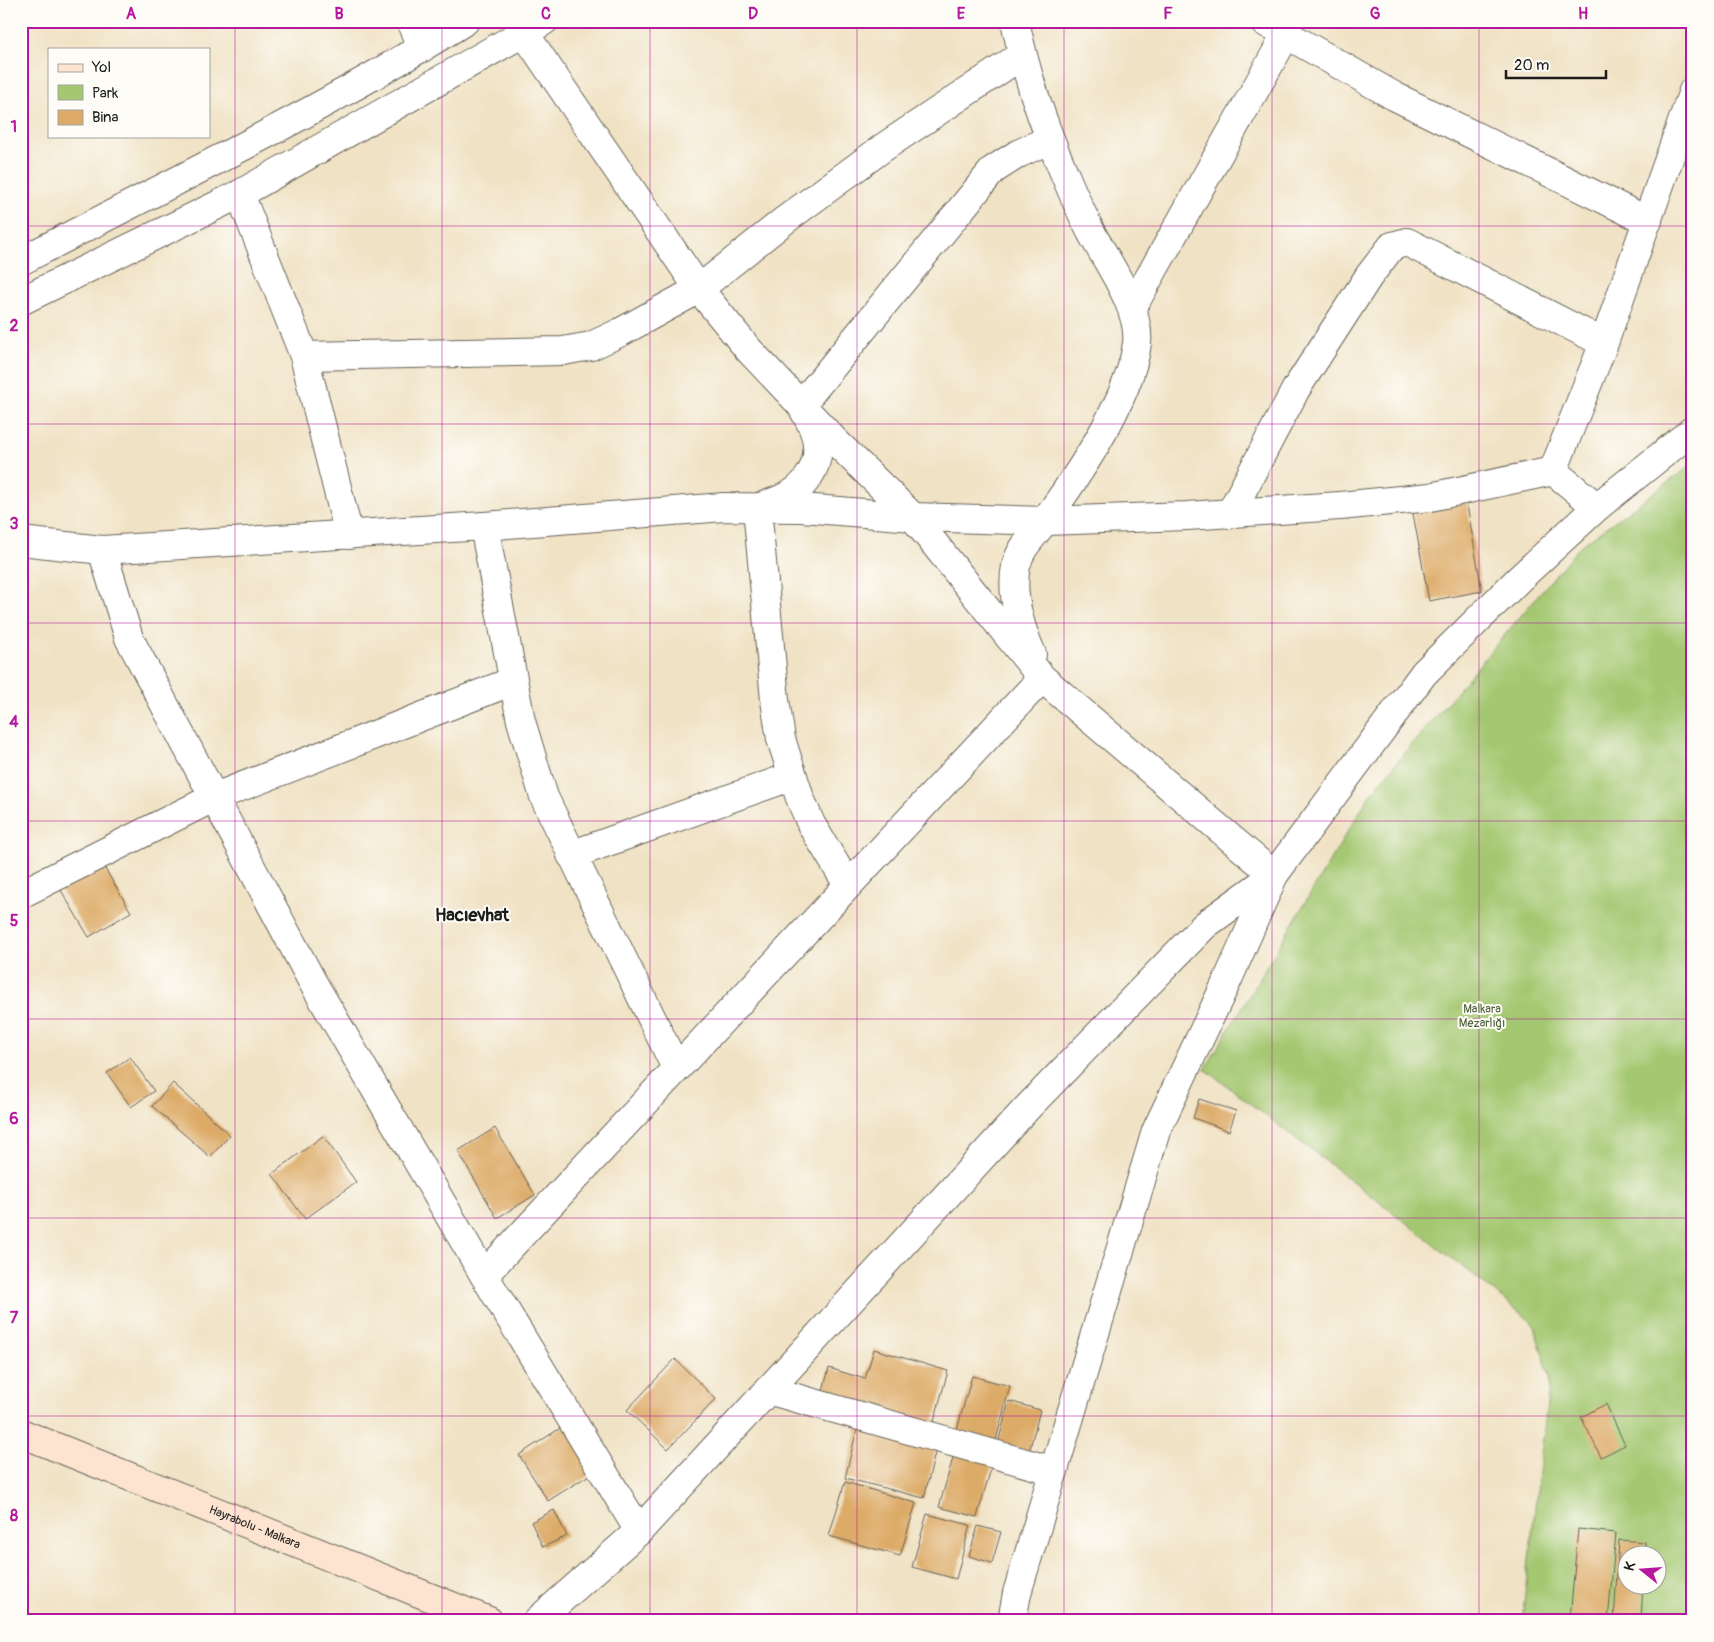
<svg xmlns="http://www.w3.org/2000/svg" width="1714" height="1642" font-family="Pangolin,sans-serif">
  <rect width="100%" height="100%" fill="#fdfcf7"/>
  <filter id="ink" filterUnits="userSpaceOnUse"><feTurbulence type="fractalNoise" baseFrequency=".02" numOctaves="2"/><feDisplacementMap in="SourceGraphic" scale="10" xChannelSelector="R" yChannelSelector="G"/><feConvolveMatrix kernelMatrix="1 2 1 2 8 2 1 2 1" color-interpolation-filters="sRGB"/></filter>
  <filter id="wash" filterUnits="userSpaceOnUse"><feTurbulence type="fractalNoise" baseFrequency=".0096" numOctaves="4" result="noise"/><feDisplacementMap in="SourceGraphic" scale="20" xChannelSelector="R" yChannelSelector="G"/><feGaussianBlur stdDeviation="1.12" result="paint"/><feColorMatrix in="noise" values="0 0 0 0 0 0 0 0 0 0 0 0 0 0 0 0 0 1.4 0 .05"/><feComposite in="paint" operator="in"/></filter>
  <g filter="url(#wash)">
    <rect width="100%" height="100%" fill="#f0e2c4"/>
    <path fill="#a4c871" stroke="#607246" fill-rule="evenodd" d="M1693 464V1621H1522L1550 1378 1533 1323 1416 1230 1205 1069 1371 793 1579 547ZM1626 1554H1656V1584H1626Z"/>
    <g id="blocks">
      <g fill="#ddab67">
        <path d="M1466 499 1482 591 1429 601 1412 508Z"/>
        <path d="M101 862 131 912 89 937 59 887Z"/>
        <path d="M130 1057 154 1091 131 1107 107 1073Z"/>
        <path d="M173 1083 230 1135 210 1157 152 1106Z"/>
        <path d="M1199 1099 1236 1111 1229 1131 1193 1118Z"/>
        <path d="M495 1128 535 1195 497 1218 458 1151Z"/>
        <path d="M323 1136 356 1182 305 1219 272 1174Z"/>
        <path d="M874 1349 948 1371 933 1425 822 1394 829 1368 865 1379Z"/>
        <path d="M675 1359 716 1399 668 1449 627 1410Z"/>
        <path d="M972 1376 1010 1386 995 1444 956 1433Z"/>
        <path d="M1009 1401 1040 1410 1029 1452 998 1443Z"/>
        <path d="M1606 1404 1625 1445 1601 1457 1581 1417Z"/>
        <path d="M568 1423 597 1470 548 1501 519 1455Z"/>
        <path d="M858 1425 937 1445 924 1498 845 1478Z"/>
        <path d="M955 1451 993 1462 977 1517 939 1507Z"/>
        <path d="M845 1482 916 1503 900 1556 829 1536Z"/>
        <path d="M554 1510 567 1536 543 1547 531 1522Z"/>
        <path d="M927 1514 970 1525 956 1579 912 1567Z"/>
        <path d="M978 1526 1001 1532 992 1563 969 1556Z"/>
        <path d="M1578 1529 1616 1533 1608 1621 1570 1619Z"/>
        <path d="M1619 1540 1645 1542V1554H1626V1584H1643L1641 1621H1614Z"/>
      </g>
    </g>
  </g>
  <g filter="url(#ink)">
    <use href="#blocks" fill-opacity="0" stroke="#666157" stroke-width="1"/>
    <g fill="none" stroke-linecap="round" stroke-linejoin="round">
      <g stroke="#666157" stroke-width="30">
        <g id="minor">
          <path d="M410 21 422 48"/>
          <path d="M1015 21C1026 74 1043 125 1065 175 1073 194 1081 212 1090 230 1106 261 1141 308 1137 343 1130 399 1079 474 1046 519 1035 535 1020 547 1016 566 1010 596 1020 627 1032 654"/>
          <path d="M1263 21 1394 96 1648 221"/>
          <path d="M525 34 699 289 748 349 835 441 913 517 1042 678 1274 875 1229 977 1156 1131 1017 1593 1012 1621"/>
          <path d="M240 194 304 356 349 535"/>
          <path d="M1132 308 1286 35"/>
          <path d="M304 356 563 351 591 346 621 332 699 289 785 220 884 147 1022 55"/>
          <path d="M1553 471 1604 343 1693 91"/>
          <path d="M1597 507 1693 430"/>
          <path d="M1230 514 1296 389 1369 276 1392 246 1407 242 1604 343"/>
          <path d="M484 526 521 721 544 797 676 1068"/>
          <path d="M21 541 102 550 484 526 724 507 802 508 913 517 1046 521 1187 516 1340 506 1430 497 1553 471"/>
          <path d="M102 550 129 638 312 981 484 1275 639 1531 1028 1107 1205 925 1274 875 1424 673 1519 579 1597 507 1553 471"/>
          <path d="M571 855 793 776"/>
          <path d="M848 885 811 824 800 798 781 739 775 700 757 508C766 505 775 502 783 498 803 490 820 467 817 445 816 430 808 418 801 405L993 170 1018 154 1050 139"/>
          <path d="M25 892 215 797 513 681"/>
          <path d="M484 1275 1042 678"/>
          <path d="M768 1390 1054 1471"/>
          <path d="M537 1621 639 1531"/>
        </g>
      </g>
      <g stroke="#666157" stroke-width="30">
        <g id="tertiary">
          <path d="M21 261C170 183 323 110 465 21"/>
          <path d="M21 301 240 194 544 21"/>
        </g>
      </g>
      <g stroke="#666157" stroke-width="30">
        <g id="secondary">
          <path id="s1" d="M21 1433 489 1621"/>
        </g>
      </g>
      <use href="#minor" stroke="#fff" stroke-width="28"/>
      <use href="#tertiary" stroke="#fff" stroke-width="28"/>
      <use href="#secondary" stroke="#fde4d1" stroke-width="28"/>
    </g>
  </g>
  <path fill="none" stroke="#b5179e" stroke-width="1" stroke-opacity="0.55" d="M235 21V1621M442 21V1621M650 21V1621M857 21V1621M1064 21V1621M1272 21V1621M1479 21V1621M21 226H1693M21 424H1693M21 623H1693M21 821H1693M21 1019H1693M21 1218H1693M21 1416H1693"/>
  <g text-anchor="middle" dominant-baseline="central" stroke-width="4" stroke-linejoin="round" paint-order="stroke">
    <g font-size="12" fill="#52613e" stroke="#fdfcf7">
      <text x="1482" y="1009">Malkara<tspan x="1482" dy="14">Mezarlığı</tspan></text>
    </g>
    <g font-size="12" fill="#1c1c1c" stroke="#fdfcf7">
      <text stroke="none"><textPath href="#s1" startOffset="252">Hayrabolu - Malkara</textPath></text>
    </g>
    <g font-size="18" font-weight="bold" fill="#1c1c1c" stroke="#fdfcf7">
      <text x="472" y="915">Hacıevhat</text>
    </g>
  </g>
  <rect width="1714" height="1642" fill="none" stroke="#fdfcf7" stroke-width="55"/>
  <rect x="48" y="48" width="162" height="90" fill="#fdfcf7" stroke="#a3a29f"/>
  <rect x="58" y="64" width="25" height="8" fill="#fde4d1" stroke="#a3a29f"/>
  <text x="92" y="72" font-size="15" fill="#1c1c1c">Yol</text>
  <rect x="58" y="85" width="25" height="15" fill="#a4c871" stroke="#a3a29f"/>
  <text x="92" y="98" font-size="15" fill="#1c1c1c">Park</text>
  <rect x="58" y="110" width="25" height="15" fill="#ddab67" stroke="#a3a29f"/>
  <text x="92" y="122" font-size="15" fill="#1c1c1c">Bina</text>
  <g transform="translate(1642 1570) rotate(287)"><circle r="24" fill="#fdfcf7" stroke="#a3a29f"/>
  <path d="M0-4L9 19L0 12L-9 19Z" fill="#b5179e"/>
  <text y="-8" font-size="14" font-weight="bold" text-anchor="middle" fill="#1c1c1c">K</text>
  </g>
  <path d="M1506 70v8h100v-8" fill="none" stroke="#1c1c1c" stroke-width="2.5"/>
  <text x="1514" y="70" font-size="15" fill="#1c1c1c" stroke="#fdfcf7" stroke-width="4" paint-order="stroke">20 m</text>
  <rect x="28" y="28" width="1658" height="1586" fill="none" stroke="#b5179e" stroke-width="2"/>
  <g font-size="16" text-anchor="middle" font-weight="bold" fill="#b5179e">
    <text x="131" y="19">A</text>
    <text x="339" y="19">B</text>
    <text x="546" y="19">C</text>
    <text x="753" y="19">D</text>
    <text x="961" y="19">E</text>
    <text x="1168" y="19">F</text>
    <text x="1375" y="19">G</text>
    <text x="1583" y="19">H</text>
    <text x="14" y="132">1</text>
    <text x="14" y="331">2</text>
    <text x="14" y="529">3</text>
    <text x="14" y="727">4</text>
    <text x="14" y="926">5</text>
    <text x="14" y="1124">6</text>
    <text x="14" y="1323">7</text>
    <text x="14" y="1521">8</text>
  </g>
</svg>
